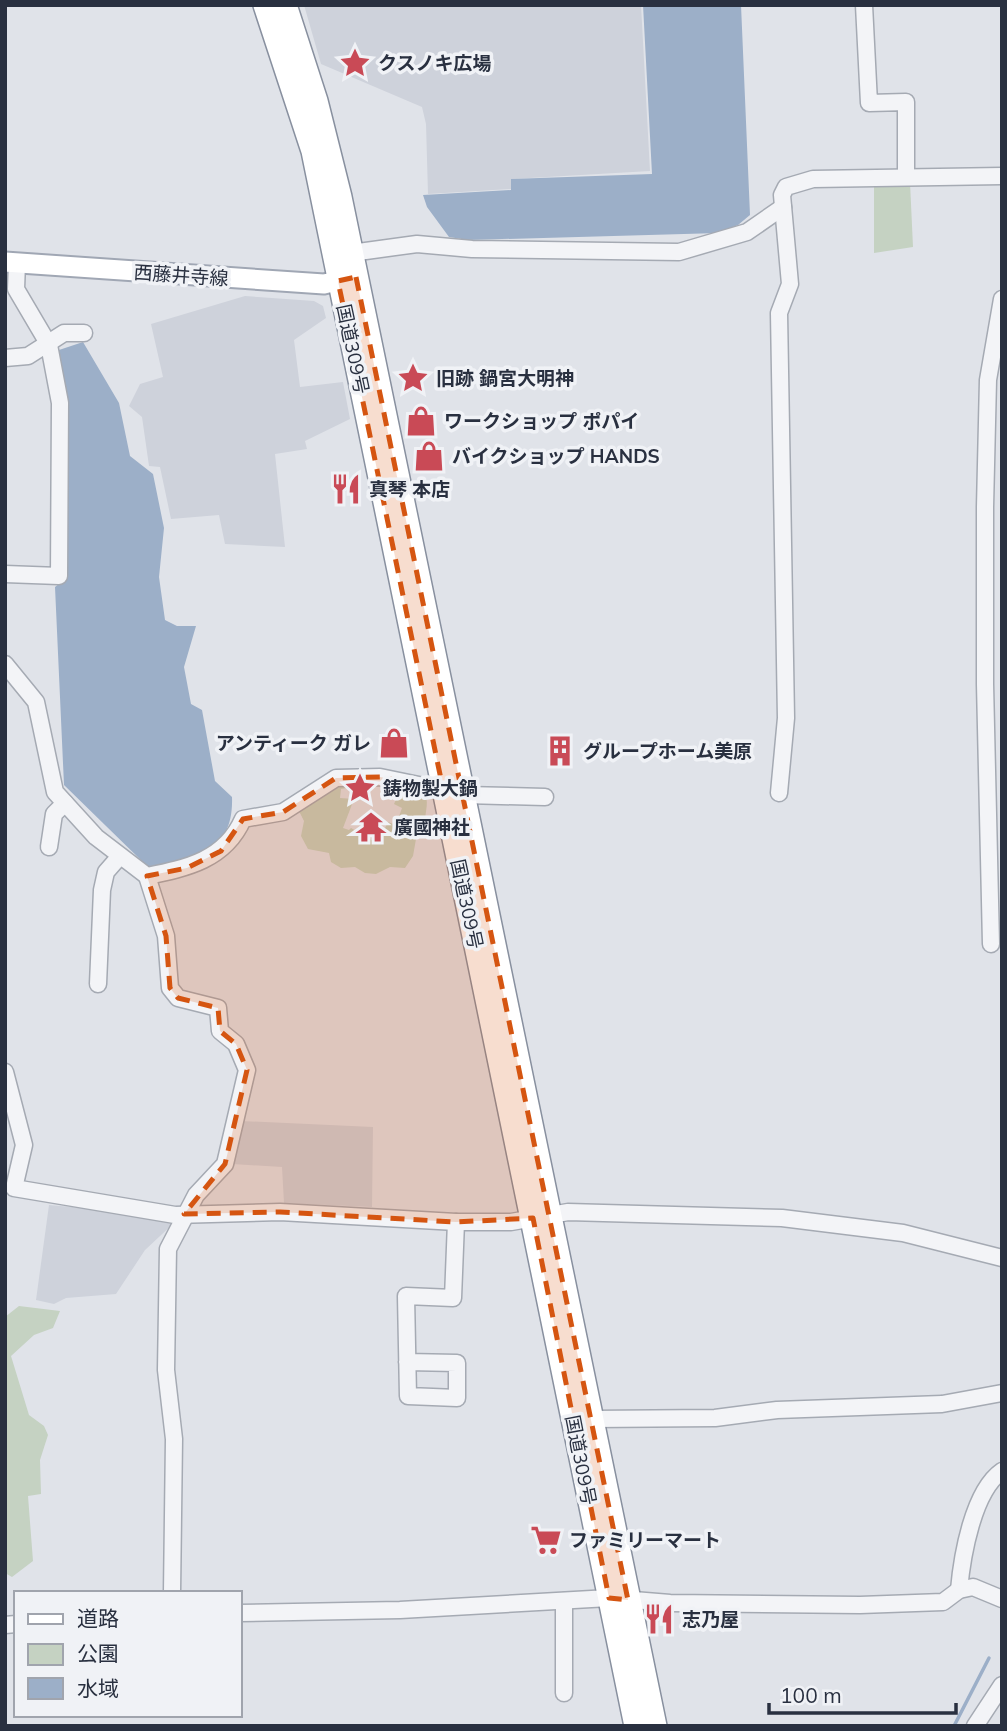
<svg xmlns="http://www.w3.org/2000/svg" width="1007" height="1731" font-family="Mulish,'Noto Sans JP',sans-serif">
  <rect width="100%" height="100%" fill="#e0e3e9"/>
  <g fill="#ced2db">
    <path d="M304 5H641L650 171 512 179 511 189 428 194 426 124 422 107 321 64Z"/>
    <path d="M245 296 314 301 323 306 326 318 294 340 300 387 343 382 350 419 305 441 307 449 275 454 285 547 225 544 219 515 171 519 160 467 149 466 142 417 129 406 140 384 163 377 151 324Z"/>
    <path d="M241 1121 373 1127 372 1207 284 1203 282 1167 232 1164Z"/>
    <path d="M49 1205 140 1213 175 1222 145 1250 116 1294 66 1298 54 1304 36 1300Z"/>
  </g>
  <g fill="#c5d2c2">
    <path d="M874 182H910L913 247 874 253Z"/>
    <path d="M342 785 353 787 341 789 340 798 354 799 343 828 349 830 351 828 373 841 376 837 380 838 388 822 396 825 402 808 394 804 401 789 425 793C430 806 423 814 426 827L416 839 413 856 405 868 390 867 376 874 365 873 355 867 341 868 331 862 329 853 308 849 301 836 304 821 298 809Z"/>
    <path d="M19 1306 60 1311 53 1328 34 1335 11 1356 29 1415 44 1426 48 1435 40 1460 41 1494 28 1496 33 1561 12 1577 5 1573V1317Z"/>
  </g>
  <g fill="#9cafc8">
    <path d="M643 5H741L750 215 738 225 719 233 468 240 449 237 427 207 423 195 511 190V179L652 174Z"/>
    <path d="M83 342 119 403 130 456 153 474 164 528 159 577 165 620 177 626H196L184 667 191 704 202 710 215 781 232 797C234 853 195 858 148 867L64 785 55 587 64 580 68 419 59 350Z"/>
  </g>
  <g fill="none" stroke-linecap="round" stroke-linejoin="round">
    <path stroke="#9cafc8" stroke-width="3.5" d="M954 1726 989 1658"/>
    <g stroke="#a5aab3" stroke-width="19">
      <g id="minor">
        <path d="M864 5 869 103 906 102V177"/>
        <path d="M351 253 417 244 472 249 679 252 747 232 783 207"/>
        <path d="M5 358 28 356 64 333H84"/>
        <path d="M5 574 59 576 60 403 49 345 16 289 17 263"/>
        <path d="M5 664 36 702 55 792 96 837 147 876C187 868 225 860 243 819L283 812 336 778 380 777 443 790H462L465 795 545 797"/>
        <path d="M779 793 786 718 779 313 790 284 782 195 786 187 813 179 1002 176"/>
        <path d="M49 847 54 814 65 803"/>
        <path d="M147 876 166 936 170 988 178 998 218 1008 220 1031 236 1044 247 1070 225 1164 196 1195 168 1249 166 1370 174 1439 172 1593"/>
        <path d="M991 944 985 684V507L988 380 1002 299"/>
        <path d="M98 984 102 890 106 872 120 856"/>
        <path d="M5 1072 24 1145 14 1188 175 1215 280 1212 456 1222H511L568 1212 782 1218 903 1233 1002 1258"/>
        <path d="M407 1362 457 1363V1398L408 1396 406 1296 453 1298 456 1222"/>
        <path d="M592 1419 715 1418 777 1410 942 1404 1002 1393"/>
        <path d="M959 1590C962 1556 973 1491 1002 1471"/>
        <path d="M564 1601V1693"/>
        <path d="M240 1613 400 1610 609 1598 670 1603 860 1605 943 1602 959 1590 973 1587 1002 1599"/>
        <path d="M5 1625 16 1624"/>
        <path d="M975 1726 1002 1685"/>
      </g>
    </g>
    <g stroke="#a0a7b4" stroke-width="23">
      <path id="major" d="M5 262 324 284 351 278"/>
    </g>
    <g stroke="#88909f" stroke-width="26">
      <g id="highway">
        <path d="M265 5 313 151 636 1726"/>
        <path d="M285 5 316 101 340 197 655 1726"/>
      </g>
    </g>
    <use href="#minor" stroke="#f3f4f7" stroke-width="16"/>
    <use href="#major" stroke="#fff" stroke-width="19"/>
    <use href="#highway" stroke="#fff" stroke-width="23"/>
  </g>
  <path fill="#d55511" fill-opacity="0.2" stroke="#d55511" stroke-width="5" stroke-dasharray="14 9" stroke-linejoin="round" d="M356 277 628 1600 609 1598 533 1218 456 1222 280 1212 184 1214 225 1164 247 1070 236 1044 220 1031 218 1008 178 998 170 988 166 936 147 876 187 868 221 851 243 819 283 812 336 778 380 777 443 789 338 281Z"/>
  <defs>
    <g id="sight-bare" transform="scale(2.415)"><path d="M0-6L1.8-2.2L6-1.7L2.9 1.2L3.7 5.4L0 3.3L-3.7 5.4L-2.9 1.2L-6-1.7L-1.8-2.2Z" fill="#c94a56" stroke="#f0f2f6" stroke-width="2.5" paint-order="stroke"/></g>
    <g id="shop-bare" transform="scale(2.415)"><path d="M-5-2.5h2.3a2.7 3.5 0 0 1 5.4 0H5L5.5 6h-11ZM-1.5-2.5h3a1.5 2.3 0 0 0-3 0Z" fill="#c94a56" stroke="#f0f2f6" stroke-width="2.5" paint-order="stroke"/></g>
    <g id="restaurant-bare" transform="scale(2.415)"><path d="M-5-6h1v4h1v-4h1v4h1v-4h1v5L-1.5 .5V6h-2V.5L-5-1ZM5-6V6H3V1.5H1.5Q1.5-4 5-6Z" fill="#c94a56" stroke="#f0f2f6" stroke-width="2.5" paint-order="stroke"/></g>
    <g id="building-bare" transform="scale(2.415)"><path d="M-4-6H4V6H1V3H-1V6H-4ZM-2.5-4.3h1.7v1.8h-1.7ZM.8-4.3h1.7v1.8H.8ZM-2.5-1h1.7V.8h-1.7ZM.8-1h1.7V.8H.8Z" fill="#c94a56" stroke="#f0f2f6" stroke-width="2.5" paint-order="stroke"/></g>
    <g id="temple-bare" transform="scale(2.415)"><path d="M0-6L5-2H3V0L6.5 2.5H4V6H1.5V3h-3V6H-4V2.5H-6.5L-3 0V-2H-5Z" fill="#c94a56" stroke="#f0f2f6" stroke-width="2.5" paint-order="stroke"/></g>
    <g id="supermarket-bare" transform="scale(2.415)"><path d="M-6-5.5h2.5l.6 2H6L4.5 2H-2.5L-4.4-4H-6ZM-1.5 3.2a1.3 1.3 0 1 0 .1 0ZM3 3.2a1.3 1.3 0 1 0 .1 0Z" fill="#c94a56" stroke="#f0f2f6" stroke-width="2.5" paint-order="stroke"/></g>
  </defs>
  <g fill-rule="evenodd">
    <use href="#sight-bare" x="355" y="63"/>
    <use href="#sight-bare" x="413" y="378"/>
    <use href="#shop-bare" x="421" y="421"/>
    <use href="#shop-bare" x="429" y="456"/>
    <use href="#restaurant-bare" x="346" y="489"/>
    <use href="#shop-bare" x="394" y="743"/>
    <use href="#building-bare" x="560" y="751"/>
    <use href="#sight-bare" x="360" y="788"/>
    <use href="#temple-bare" x="371" y="827"/>
    <use href="#supermarket-bare" x="546" y="1540"/>
    <use href="#restaurant-bare" x="659" y="1619"/>
  </g>
  <g text-anchor="middle" dominant-baseline="central" stroke-width="7" stroke-linejoin="round" paint-order="stroke">
    <g font-size="19" font-weight="bold" fill="#293040" stroke="#f0f2f6" text-anchor="start">
      <text x="378" y="63">クスノキ広場</text>
      <text x="436" y="378">旧跡 鍋宮大明神</text>
      <text x="444" y="421">ワークショップ ポパイ</text>
      <text x="452" y="456">バイクショップ HANDS</text>
      <text x="369" y="489">真琴 本店</text>
      <text x="371" y="743" text-anchor="end">アンティーク ガレ</text>
      <text x="583" y="751">グループホーム美原</text>
      <text x="383" y="788">鋳物製大鍋</text>
      <text x="394" y="827">廣國神社</text>
      <text x="569" y="1540">ファミリーマート</text>
      <text x="682" y="1619">志乃屋</text>
    </g>
    <g font-size="19" fill="#293040" stroke="#f0f2f6">
      <text transform="translate(181 275) rotate(4)">西藤井寺線</text>
      <text transform="translate(353 349) rotate(78)">国道309号</text>
      <text transform="translate(467 904) rotate(78)">国道309号</text>
      <text transform="translate(581 1460) rotate(79)">国道309号</text>
    </g>
  </g>
  <rect width="1007" height="1731" fill="none" stroke="#293040" stroke-width="14"/>
  <rect x="14" y="1591" width="228" height="126" fill="#f0f2f6" stroke="#a0a4ad" stroke-width="2"/>
  <rect x="28" y="1614" width="35" height="10" fill="#ffffff" stroke="#a0a4ad" stroke-width="2"/>
  <text x="77" y="1626" font-size="21" fill="#293040">道路</text>
  <rect x="28" y="1644" width="35" height="21" fill="#c5d2c2" stroke="#a0a4ad" stroke-width="2"/>
  <text x="77" y="1661" font-size="21" fill="#293040">公園</text>
  <rect x="28" y="1678" width="35" height="21" fill="#9cafc8" stroke="#a0a4ad" stroke-width="2"/>
  <text x="77" y="1696" font-size="21" fill="#293040">水域</text>
  <path d="M769 1703v10h187v-10" fill="none" stroke="#293040" stroke-width="3.5"/>
  <text x="780" y="1703" font-size="21" fill="#293040" stroke="#f0f2f6" stroke-width="5" paint-order="stroke">100 m</text>
</svg>
